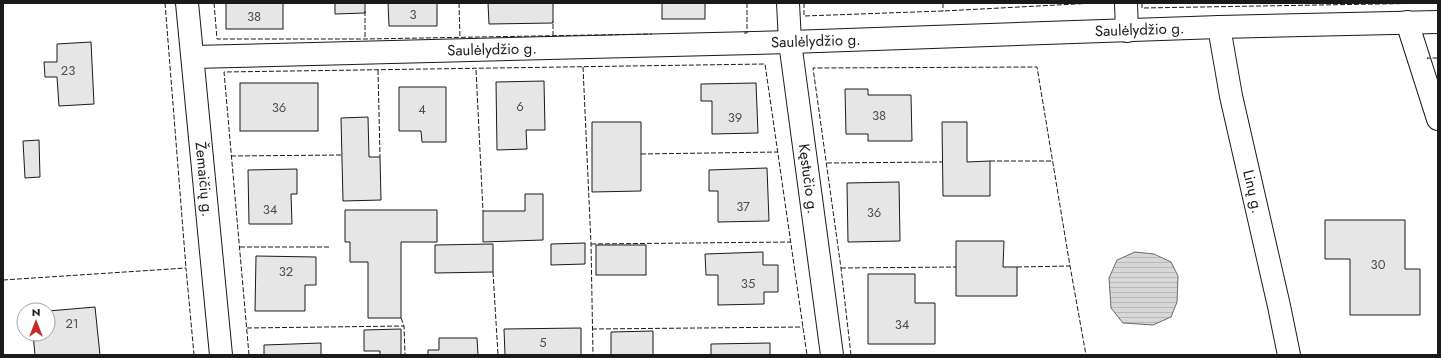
<svg xmlns="http://www.w3.org/2000/svg" width="1441" height="358" font-family="Jost,sans-serif">
  <defs>
    <pattern id="water-rules" width="6" height="5" patternUnits="userSpaceOnUse"><rect width="6" height="5" fill="#d7d7d7"/><path d="M0 2.5h6" fill="none" stroke="#b8b8b8"/></pattern>
  </defs>
  <rect width="100%" height="100%" fill="#fff"/>
  <path fill="url(#water-rules)" stroke="#6a6a6a" d="M1135 252 1154 254 1171 262 1178 276 1177 302 1171 317 1153 325 1123 323 1111 308 1109 278 1117 260Z"/>
  <g fill="#e6e6e6" stroke="#1a1a1a">
    <rect x="226" y="3" width="57" height="26"/>
    <path d="M335 3H365V13L335 14Z"/>
    <path d="M388 3H437V26H389Z"/>
    <path d="M488 3H553V23L489 24Z"/>
    <rect x="662" y="3" width="43" height="16"/>
    <path d="M91 42 94 104 59 106 57 77H45L44 62H57V44Z"/>
    <path d="M544 81 545 130H526L527 149 497 150 496 82Z"/>
    <rect x="240" y="83" width="78" height="48"/>
    <path d="M756 83 758 133 712 134V101H701V84Z"/>
    <path d="M399 87H446V142H422L421 131H399Z"/>
    <path d="M845 89H868V95H911L912 141H868V134H846Z"/>
    <path d="M368 117 369 157H380L381 200 343 201 341 118Z"/>
    <path d="M592 122H641V191L592 192Z"/>
    <path d="M942 122H967V162L990 161V196H943Z"/>
    <path d="M39 140 40 177 25 178 23 141Z"/>
    <path d="M767 168 769 221 718 222V191H709V170Z"/>
    <path d="M297 169V194H291L292 224H249L248 170Z"/>
    <path d="M899 182 900 241 848 242 847 183Z"/>
    <path d="M525 194H543V240L483 242V211H525Z"/>
    <path d="M345 210H437V242H401V318H368V262H350V242H345Z"/>
    <path d="M1325 220H1405V269H1420V315H1350V259H1325Z"/>
    <path d="M956 241H1004L1003 267H1017V296H956Z"/>
    <path d="M585 243V264L551 265V244Z"/>
    <path d="M493 244V272L435 273V245Z"/>
    <rect x="596" y="245" width="50" height="30"/>
    <path d="M763 252V265H778V292H764V304L718 305V275H706L705 254Z"/>
    <path d="M256 256 316 257V285H305V311H255Z"/>
    <path d="M868 274H915V303H935V344H868Z"/>
    <path d="M95 307 100 355H35L33 334H48V311Z"/>
    <path d="M581 328V355H505L504 329Z"/>
    <path d="M401 329V355H380V351H364V330Z"/>
    <path d="M653 331V355H611V332Z"/>
    <path d="M439 338H477L478 355H428V350H439Z"/>
    <path d="M321 343V355H264V345Z"/>
    <path d="M770 343V355H711V344Z"/>
  </g>
  <g fill="none" stroke-linecap="round" stroke-linejoin="round">
    <g stroke="#1a1a1a" stroke-width="24">
      <g id="minor">
        <path id="s1" d="M187 3 221 355"/>
        <path id="s2" d="M788 3 790 42 832 355"/>
        <path d="M1126 3 1127 31"/>
        <path d="M1407 22 1438 119"/>
        <path id="s3" d="M1219 27 1231 96 1279 306 1289 355"/>
        <path id="s4" d="M193 57 790 42 1219 27 1438 22"/>
      </g>
    </g>
    <use href="#minor" stroke="#fff" stroke-width="22"/>
    <g stroke="#1a1a1a" stroke-width="1" stroke-dasharray="5 2" stroke-linecap="butt">
      <path d="M3 3H13"/>
      <path d="M165 3 186 268"/>
      <path d="M214 3 217 39H365L652 34"/>
      <path d="M459 3 460 38"/>
      <path d="M804 3V16L943 11 1095 3"/>
      <path d="M943 3V11"/>
      <path d="M1142 3V8L1438 3"/>
      <path d="M365 11V39"/>
      <path d="M744 33H747V3"/>
      <path d="M553 36V21"/>
      <path d="M1428 59 1427 58H1438"/>
      <path d="M583 67 591 244 593 355"/>
      <path d="M378 70 380 157"/>
      <path d="M476 70 483 211"/>
      <path d="M641 154 778 152"/>
      <path d="M231 156 342 155"/>
      <path d="M990 161H1052"/>
      <path d="M827 163 943 162"/>
      <path d="M591 244 791 242"/>
      <path d="M240 247H331"/>
      <path d="M1017 267 1070 266"/>
      <path d="M841 268 956 267"/>
      <path d="M493 272 498 355"/>
      <path d="M3 280 186 268 194 355"/>
      <path d="M401 318 404 326 405 355"/>
      <path d="M247 328 404 326"/>
      <path d="M592 329 803 327"/>
      <path d="M249 355 224 72 765 64 807 355"/>
      <path d="M851 355 841 268 813 68 1037 67 1070 266 1086 355"/>
    </g>
  </g>
  <g text-anchor="middle" dominant-baseline="central" stroke-width="3" stroke-linejoin="round" paint-order="stroke">
    <g font-size="13" fill="#4d4d4d">
      <text x="413" y="14">3</text>
      <text x="254" y="16">38</text>
      <text x="68" y="70">23</text>
      <text x="520" y="106">6</text>
      <text x="279" y="107">36</text>
      <text x="422" y="109">4</text>
      <text x="879" y="115">38</text>
      <text x="735" y="117">39</text>
      <text x="743" y="206">37</text>
      <text x="270" y="209">34</text>
      <text x="874" y="212">36</text>
      <text x="1378" y="264">30</text>
      <text x="286" y="271">32</text>
      <text x="748" y="283">35</text>
      <text x="72" y="323">21</text>
      <text x="902" y="324">34</text>
      <text x="543" y="342">5</text>
    </g>
    <g font-size="15" fill="#1a1a1a" stroke="#fff">
      <text stroke="none"><textPath href="#s4" startOffset="947">Saulėlydžio g.</textPath></text>
      <text stroke="none"><textPath href="#s4" startOffset="623">Saulėlydžio g.</textPath></text>
      <text stroke="none"><textPath href="#s4" startOffset="299">Saulėlydžio g.</textPath></text>
      <text stroke="none"><textPath href="#s1" startOffset="177">Žemaičių g.</textPath></text>
      <text stroke="none"><textPath href="#s2" startOffset="177">Kęstučio g.</textPath></text>
      <text stroke="none"><textPath href="#s3" startOffset="168">Linų g.</textPath></text>
    </g>
  </g>
  <rect width="1441" height="358" fill="none" stroke="#1a1a1a" stroke-width="8"/>
  <g transform="translate(36 322)"><circle r="19" fill="#ffffff" stroke="#a3a3a3"/>
  <path d="M0-3L7 15L0 10L-7 15Z" fill="#c62828"/>
  <text y="-6" font-size="11" font-weight="bold" text-anchor="middle" fill="#1a1a1a">N</text>
  </g>
</svg>
